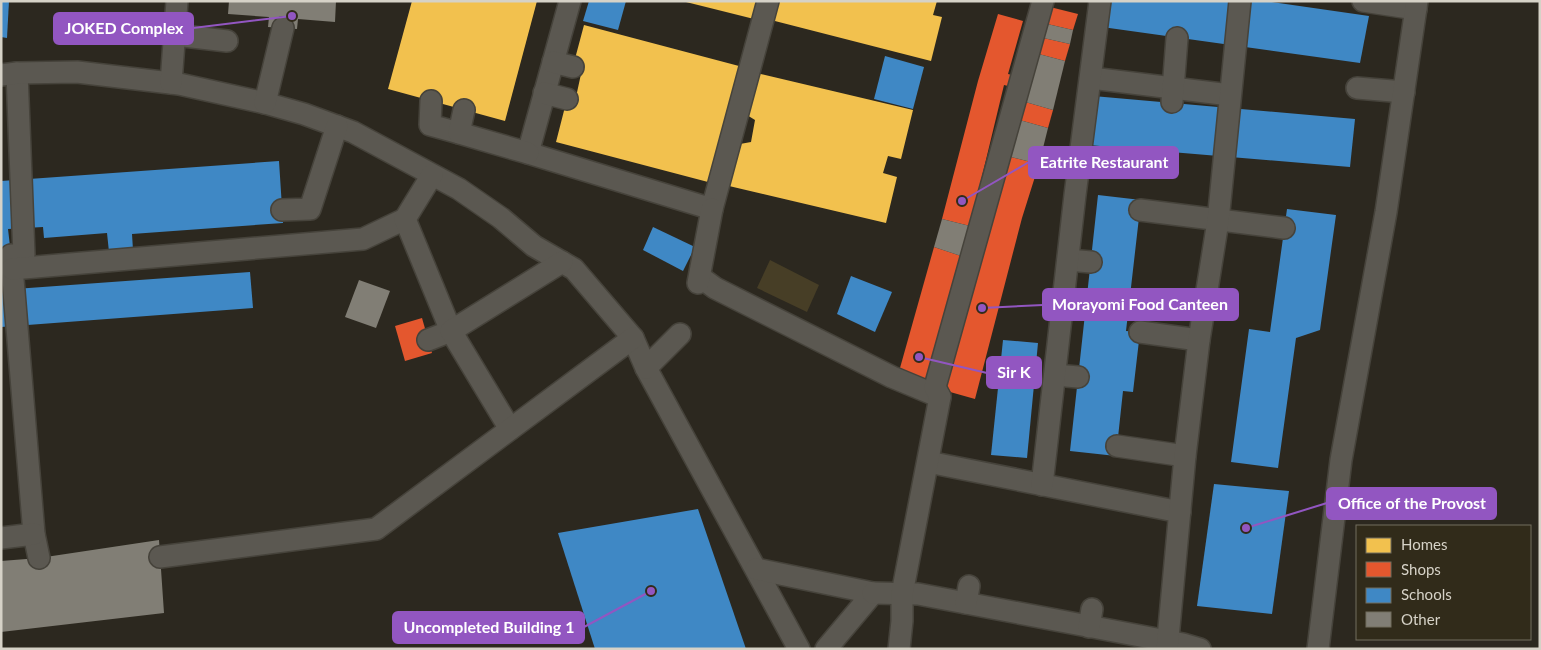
<svg xmlns="http://www.w3.org/2000/svg" width="1541" height="650" font-family="Lato,sans-serif">
  <rect width="100%" height="100%" fill="#2c281f"/>
  <path fill="#473e26" d="M770 260 819 285 807 312 757 288Z"/>
  <g fill="#f2c14e">
    <path d="M412 1H537L505 121 388 89Z"/>
    <path d="M682 1H759L754 19Z"/>
    <path d="M776 1H937L933 15 942 17 931 61 771 20Z"/>
    <path d="M584 25 739 66 708 182 556 142 567 99 576 97 581 74 572 70Z"/>
    <path d="M752 72 913 110 901 159 888 156 883 173 897 177 886 223 729 186 740 144 751 142 755 120 742 112Z"/>
  </g>
  <g fill="#e4572e">
    <path d="M1046 6 1078 14 1073 30 1043 23Z"/>
    <path d="M998 14 1023 21 1008 74 1012 75 1008 86 1004 85 970 226 942 219 978 81Z"/>
    <path d="M1039 37 1070 44 1065 61 1035 53Z"/>
    <path d="M1022 101 1053 110 1048 128 1016 119Z"/>
    <path d="M1007 156 1039 164 1022 218 975 399 943 390Z"/>
    <path d="M934 247 961 256 928 384 898 375Z"/>
    <path d="M422 318 432 353 405 361 395 326Z"/>
  </g>
  <g fill="#3f88c5">
    <path d="M1 1H9L7 38 1 37Z"/>
    <path d="M589 1H626L618 30 583 21Z"/>
    <path d="M1106 1H1265L1369 16 1360 63 1102 27Z"/>
    <path d="M885 56 924 67 913 109 874 99Z"/>
    <path d="M1093 96 1355 119 1350 167 1088 145Z"/>
    <path d="M279 161 283 223 132 234 133 250 109 252 107 233 44 238 43 227 8 229 11 255 1 256V181Z"/>
    <path d="M1098 195 1141 200 1126 331 1140 332 1133 392 1123 391 1116 456 1070 451Z"/>
    <path d="M1287 209 1336 215 1320 330 1296 338 1278 468 1231 462 1249 329 1270 332Z"/>
    <path d="M653 227 695 247 683 271 643 250Z"/>
    <path d="M250 272 253 308 1 327V290Z"/>
    <path d="M851 276 892 292 875 332 837 314Z"/>
    <path d="M1003 340 1038 343 1027 458 991 455Z"/>
    <path d="M1214 484 1289 491 1272 614 1197 606Z"/>
    <path d="M698 509 746 649H595L558 533Z"/>
  </g>
  <g fill="#817e75">
    <path d="M229 1H336L335 22 298 19 297 29 268 27 269 17 228 14Z"/>
    <path d="M1043 23 1073 30 1070 44 1039 37Z"/>
    <path d="M1035 53 1065 61 1053 110 1022 101Z"/>
    <path d="M1016 119 1048 128 1039 164 1007 156Z"/>
    <path d="M942 219 970 226 961 256 934 247Z"/>
    <path d="M359 280 390 291 376 328 345 317Z"/>
    <path d="M159 540 164 613 1 632V561L39 558Z"/>
  </g>
  <g fill="none" stroke-linecap="round" stroke-linejoin="round">
    <g stroke="#46433b" stroke-width="24">
      <g id="minor">
        <path d="M570 1 528 153 712 209 768 1"/>
        <path d="M1363 1 1416 9"/>
        <path d="M175 35 227 41"/>
        <path d="M553 62 573 67"/>
        <path d="M17 73 24 255H11L34 534 39 558"/>
        <path d="M1 75 17 73 77 72 179 84 265 103 304 114 353 132 459 189 501 218 534 246 574 269 633 338 646 368 799 649"/>
        <path d="M1091 78 1230 95"/>
        <path d="M171 83 177 1"/>
        <path d="M1357 88 1404 92"/>
        <path d="M544 93 567 99"/>
        <path d="M431 101 430 125 459 133"/>
        <path d="M1172 102 1177 38"/>
        <path d="M265 103 283 28"/>
        <path d="M464 110 459 133 528 153"/>
        <path d="M282 210 310 209 337 126"/>
        <path d="M1140 210 1284 228"/>
        <path d="M1068 260 1091 262"/>
        <path d="M12 269 363 239 405 219"/>
        <path d="M700 277 715 288 892 377 940 397"/>
        <path d="M698 283 712 209"/>
        <path d="M1140 332 1199 340"/>
        <path d="M428 340 451 331 405 219 432 175"/>
        <path d="M646 368 680 334"/>
        <path d="M1055 375 1078 377"/>
        <path d="M510 429 451 331 562 262"/>
        <path d="M1117 446 1185 456"/>
        <path d="M928 462 1180 512"/>
        <path d="M1042 485 1075 195 1100 1"/>
        <path d="M1 538 34 534"/>
        <path d="M160 557 376 529 633 338"/>
        <path d="M756 569 873 593 826 649"/>
        <path d="M873 593 918 594 1183 644 1200 649"/>
        <path d="M966 603 969 586"/>
        <path d="M1089 627 1092 609"/>
        <path d="M899 649 902 621V594L940 397 935 387 1043 1"/>
        <path d="M1167 649 1185 456 1199 340 1218 221 1240 1"/>
        <path d="M1318 649 1341 460 1386 212 1417 1"/>
      </g>
    </g>
    <use href="#minor" stroke="#5b5851" stroke-width="21"/>
  </g>
  <path fill="none" stroke="#9256c1" stroke-width="2" d="M292 16L193 28M962 201L1029 162M982 308L1043 305M919 357L987 373M1246 528L1327 503M651 591L584 627"/>
  <g fill="#9256c1" stroke="#312b1a" stroke-width="2">
    <circle cx="292" cy="16" r="5"/>
    <circle cx="962" cy="201" r="5"/>
    <circle cx="982" cy="308" r="5"/>
    <circle cx="919" cy="357" r="5"/>
    <circle cx="1246" cy="528" r="5"/>
    <circle cx="651" cy="591" r="5"/>
  </g>
  <g fill="#9256c1" stroke="#9256c1" stroke-width="2">
    <rect x="54" y="13" width="139" height="31" rx="5"/>
    <rect x="1029" y="147" width="149" height="31" rx="5"/>
    <rect x="1043" y="289" width="195" height="31" rx="5"/>
    <rect x="987" y="357" width="54" height="31" rx="5"/>
    <rect x="1327" y="488" width="169" height="31" rx="5"/>
    <rect x="393" y="612" width="191" height="31" rx="5"/>
  </g>
  <g font-size="16" text-anchor="middle" font-weight="bold" fill="#fff">
    <text x="124" y="34">JOKED Complex</text>
    <text x="1104" y="168">Eatrite Restaurant</text>
    <text x="1140" y="310">Morayomi Food Canteen</text>
    <text x="1014" y="378">Sir K</text>
    <text x="1412" y="509">Office of the Provost</text>
    <text x="489" y="633">Uncompleted Building 1</text>
  </g>
  <rect width="1541" height="650" fill="none" stroke="#d6d2c7" stroke-width="5"/>
  <rect x="1356" y="525" width="175" height="115" fill="#312b1a" stroke="#736e5f"/>
  <rect x="1366" y="538" width="25" height="15" fill="#f2c14e" stroke="#736e5f"/>
  <text x="1401" y="550" font-size="15" fill="#d6d2c7">Homes</text>
  <rect x="1366" y="562" width="25" height="15" fill="#e4572e" stroke="#736e5f"/>
  <text x="1401" y="575" font-size="15" fill="#d6d2c7">Shops</text>
  <rect x="1366" y="588" width="25" height="15" fill="#3f88c5" stroke="#736e5f"/>
  <text x="1401" y="600" font-size="15" fill="#d6d2c7">Schools</text>
  <rect x="1366" y="612" width="25" height="15" fill="#817e75" stroke="#736e5f"/>
  <text x="1401" y="625" font-size="15" fill="#d6d2c7">Other</text>
</svg>
